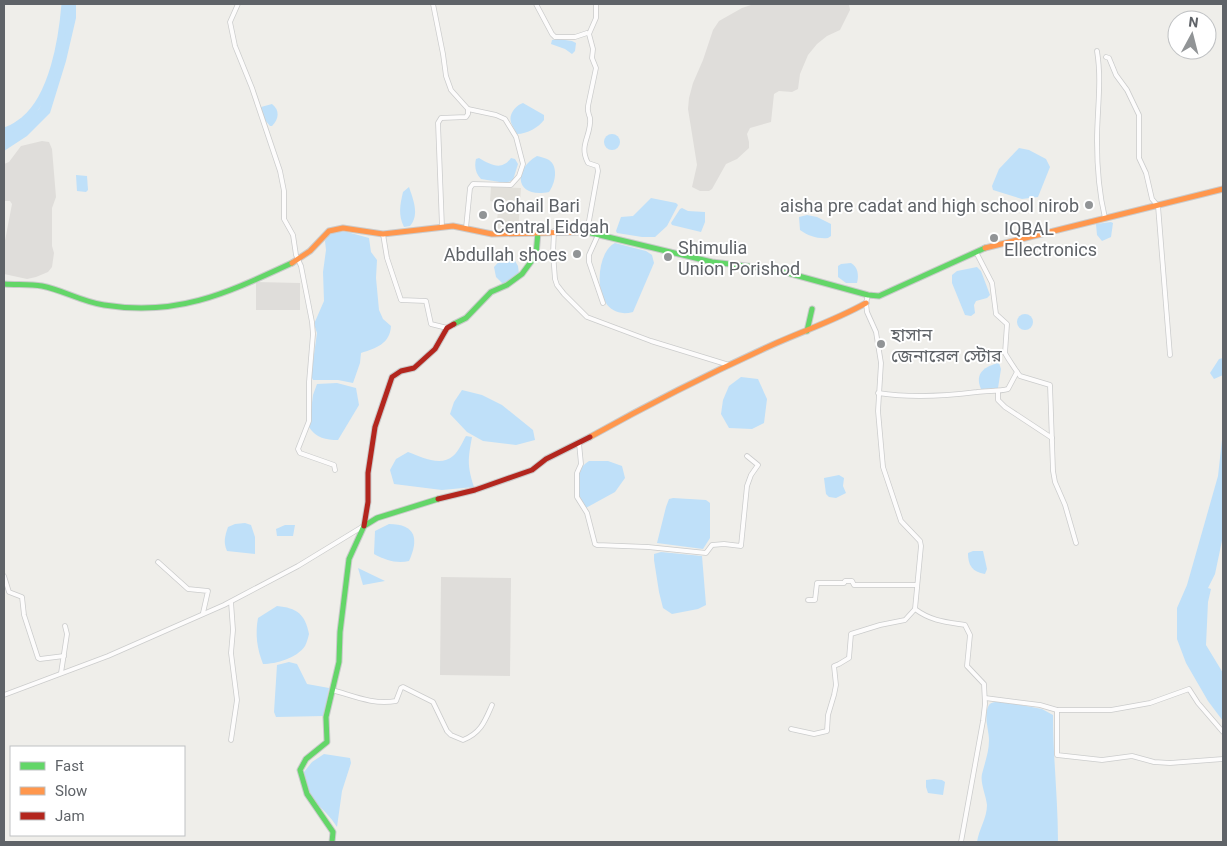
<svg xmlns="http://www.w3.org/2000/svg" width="1227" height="846" font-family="Roboto,'Noto Sans Bengali',sans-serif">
  <rect width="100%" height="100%" fill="#efeeea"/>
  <g fill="#dfddda">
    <path d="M754 4H849L850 10 840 30 827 36 817 44 808 55 800 74 798 89 792 92 779 91 774 94 771 122 750 128 747 134 749 142V148L737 159 726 164 712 189 709 191H700L692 187 697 165 688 109 689 98 693 83 703 60 713 30 719 21 742 8Z"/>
    <path d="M42 141 49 142 52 149 56 197 52 208V246L54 253 52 267 48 272 36 277 27 279 4 274V246L12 204 10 201H4V164L9 162 21 146Z"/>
    <path d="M256 282 300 283V310H256Z"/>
    <path d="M441 577 511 578 510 676 440 675Z"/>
  </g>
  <path fill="#e2e0da" d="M491 187 521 188 518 232 496 228 499 203 490 201Z"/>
  <g fill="#bfe0f9">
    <path d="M65 4H76V18L66 61 50 113 27 136 4 151V130L19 124 39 109 53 77 65 13Z"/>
    <path d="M558 39 572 41 576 43 575 51 572 54 565 49 551 44 552 40Z"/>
    <path d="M523 103 544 115V120C539 127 527 134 517 134 513 126 507 120 513 111 516 107 518 105 523 103Z"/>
    <path d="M272 104C280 110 279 119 272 126H270L264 119 261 107Z"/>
    <circle cx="612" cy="142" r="8"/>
    <path d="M1019 148 1029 150 1046 159 1050 167 1038 197 1022 199 993 190 992 186 999 169Z"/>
    <path d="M537 156C541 157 546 158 549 160 559 167 555 184 549 192 517 199 511 171 537 156Z"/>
    <path d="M479 158C491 165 502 171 511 158L515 159 518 164 513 180 506 183 481 179C476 174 474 167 476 159Z"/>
    <path d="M76 175 87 176 88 190 86 192 77 191Z"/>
    <path d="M409 187C413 199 420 215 410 226L404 227C398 215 400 205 403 192Z"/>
    <path d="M651 198 676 203 678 205 667 226 655 237H642L617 233 616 231 621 217 633 216Z"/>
    <path d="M682 208 688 211 705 212V222L701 232 672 225 671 223 680 209Z"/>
    <path d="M807 215 817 217 831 224V236L828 238C818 239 808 236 800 230L799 217Z"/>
    <path d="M1111 222 1113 223 1111 237 1102 241 1097 235 1096 224Z"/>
    <path d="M335 231 347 232 369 238 371 252 377 260 376 278 379 310 383 319 391 326C390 344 376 348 361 353L360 363 353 383 338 380H313L311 376 317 333 314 324 324 301 323 272 326 250 325 241 329 235Z"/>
    <path d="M615 243 646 251 652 255 654 263 633 312C591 323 593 253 615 243Z"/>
    <path d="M507 253 511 254 518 266 519 274 503 284 496 277 494 267Z"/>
    <path d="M851 263C858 267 859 275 857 283H846L838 277V266L841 264Z"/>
    <path d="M977 267 981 271 990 295 987 298 976 301 974 305 975 313 971 316 965 315 952 283V275L957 271Z"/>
    <circle cx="1025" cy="322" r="8"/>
    <path d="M1223 358V375L1214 379 1210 373 1219 359Z"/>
    <path d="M999 363 1001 369 998 388 981 389C974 373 985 366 999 363Z"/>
    <path d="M741 377 758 379 767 399 764 423 752 429 729 428 721 414 723 400 729 386Z"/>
    <path d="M337 383 356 388 359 405 338 440C326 440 316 438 309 427L313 395 317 384Z"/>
    <path d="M462 390 482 395 502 405 533 430 535 440 516 445 483 441 467 432 450 414 454 402Z"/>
    <path d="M1223 431V536L1215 574 1208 588 1211 589 1208 602 1206 645 1223 673V721L1208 701 1186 663 1177 639V608L1187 585 1218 476Z"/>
    <path d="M466 436 472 437C468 459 467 465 474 487L442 490 394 484 390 470 396 459 408 452C421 457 441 467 453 456 459 451 463 441 466 436Z"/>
    <path d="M589 461H608L622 466 625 478 615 492 584 509C577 492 571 472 589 461Z"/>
    <path d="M839 475 844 478 843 486 846 493 836 498 829 497 826 494 824 478Z"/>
    <path d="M673 498 706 500 710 503V538L703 549 657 543 666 507 669 499Z"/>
    <path d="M245 523 251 525 255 537V554L227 551C223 542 225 536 228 527L235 524Z"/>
    <path d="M389 524C416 524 419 539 409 561 397 564 385 560 374 554L375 531Z"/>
    <path d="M285 525H295L293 536H277L276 529Z"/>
    <path d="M973 551H983L987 569 985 574C972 572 968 565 968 553Z"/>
    <path d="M661 552 702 556 706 605 698 609 672 614 663 608 659 592 654 560V554Z"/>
    <path d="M358 568 385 581 363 585Z"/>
    <path d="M277 606C297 608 305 614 309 634 308 638 307 642 305 646 297 658 276 664 263 664 257 649 255 634 258 618Z"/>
    <path d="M289 662 297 664 307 684 329 688 324 716 276 717 274 712 277 665Z"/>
    <path d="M1000 701 1042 709 1053 715C1053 757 1058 800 1058 842H977C979 829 987 818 987 805 986 795 980 783 982 774 985 762 989 752 989 740 989 730 983 715 989 705 991 702 996 702 1000 701Z"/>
    <path d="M324 754 350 758 351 763 342 791 337 827C323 804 307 804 304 772L312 762Z"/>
    <path d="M934 779 942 780 945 782 943 795 928 793 926 787V780Z"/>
  </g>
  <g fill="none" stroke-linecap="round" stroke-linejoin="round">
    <path stroke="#bfe0f9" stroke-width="7" d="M4 131C13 129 17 125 24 120 53 96 62 40 65 4"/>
    <g stroke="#cbcccc" stroke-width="5.5">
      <g id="street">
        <path d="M238 4 230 22 235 46 252 88 280 171 284 191V219L293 235 296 255 301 266 312 322 313 334 309 382V421L298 449 300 453 334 465 335 470"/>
        <path d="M433 4 443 54 446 76 451 90 468 109 496 115 505 119 516 137 523 164 519 176 511 185 473 184 470 188 466 228"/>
        <path d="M536 4 552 34 555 37H575L587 33 589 34 593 49 592 58 596 68 588 106C587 112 589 114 590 118 592 135 578 145 588 163L597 166 598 171 587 232"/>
        <path d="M589 34 596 18V4"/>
        <path d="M1097 51C1102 81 1097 110 1097 141 1097 166 1099 193 1105 218"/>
        <path d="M1106 57 1109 58 1116 75 1127 90 1139 115V158L1146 173 1152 199 1158 206 1170 355"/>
        <path d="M442 227 438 123 441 118 466 117 468 114V109"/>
        <path d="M554 231 553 253 555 279 557 285 564 294 587 317 651 341 729 365"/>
        <path d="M383 234 387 258 401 300 426 301 431 324 447 328"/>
        <path d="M598 235 589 255V262L603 303"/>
        <path d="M976 252 992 283 996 314 1007 324 1005 353C1007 357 1017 372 1020 376L1050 385 1053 471 1055 482 1065 505 1076 543"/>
        <path d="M868 295 866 303 867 312 876 332 881 363 878 411 883 467 901 521 920 541 921 546 915 609C931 621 946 622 965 625L970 635 967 666 984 684 985 704 983 721 961 842"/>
        <path d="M998 391V400L1005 407 1052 438"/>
        <path d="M878 393C911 398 945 396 977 392 987 390 998 392 1008 389L1017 372"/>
        <path d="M579 443 581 464 577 473V497L587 513 595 544 597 545 648 547 706 553 712 545 724 544 741 546 747 486 751 475 758 465 747 456"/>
        <path d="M158 562 188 589 208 591 203 613"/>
        <path d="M4 576 9 592 22 597 24 615 38 658 40 659 64 656"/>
        <path d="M808 600H815L817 583H844L845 581H852L854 585H916"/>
        <path d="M231 602 233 630 231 653 237 700 231 740"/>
        <path d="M61 673 67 634 65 626"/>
        <path d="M332 690C354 696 373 705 396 701L401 688 403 687 433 702 447 731 451 735 463 740C481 733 485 721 492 705"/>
        <path d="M4 695 108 656 224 605 298 566 362 527"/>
        <path d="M985 698 1040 705 1057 710"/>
        <path d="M791 729 814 734 827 731 828 715 834 695 836 685 834 666 839 664 849 658 851 634 880 625 905 620 915 609"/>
        <path d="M1223 732 1198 703 1189 689 1150 703 1111 710H1057V755L1102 760 1132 756 1154 762 1170 763 1223 759"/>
      </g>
    </g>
    <g stroke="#cacacb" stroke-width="7">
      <g id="fast">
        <path d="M579 232H587L712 262 773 269 868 295 879 296 985 248"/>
        <path d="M4 284C16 285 30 284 42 286 63 290 82 302 104 305 178 317 227 293 292 263"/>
        <path d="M454 324 466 318 491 292 507 285 522 274 536 255 538 232"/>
        <path d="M807 331 812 309"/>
        <path d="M332 842 333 832 307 794 300 770 306 759 327 742 326 717 339 662 340 632 349 559 364 526 377 518 438 499"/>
      </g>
    </g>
    <g stroke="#cacacb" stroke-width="7">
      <g id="slow">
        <path d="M985 248 1223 189"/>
        <path d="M292 263 310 251 329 231 343 228 383 234 453 226 492 234 579 232"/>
        <path d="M590 437C649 404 710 373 772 345 803 331 836 320 866 303"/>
      </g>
    </g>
    <g stroke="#cacacb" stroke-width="7">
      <g id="jam">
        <path d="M438 499 475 490 532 470 546 459 590 437"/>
        <path d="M364 526 368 502V473L375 427 392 377 401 371 414 368 435 349 447 328 454 324"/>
      </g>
    </g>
    <use href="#street" stroke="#fdfcfc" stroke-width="4"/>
    <use href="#fast" stroke="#63d668" stroke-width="5"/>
    <use href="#slow" stroke="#ff974d" stroke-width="5"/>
    <use href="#jam" stroke="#b3261e" stroke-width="5"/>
  </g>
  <g fill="#919496" stroke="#fff" stroke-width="2">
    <circle cx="1089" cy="205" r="5"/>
    <circle cx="483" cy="215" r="5"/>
    <circle cx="994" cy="238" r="5"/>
    <circle cx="577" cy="254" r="5"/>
    <circle cx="668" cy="257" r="5"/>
    <circle cx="881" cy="344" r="5"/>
  </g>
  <g text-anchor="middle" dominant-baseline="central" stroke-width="4" stroke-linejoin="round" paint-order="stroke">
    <g font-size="18" fill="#5f6368" stroke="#fff" text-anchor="start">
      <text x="493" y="205">Gohail Bari<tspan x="493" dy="21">Central Eidgah</tspan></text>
      <text x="1079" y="205" text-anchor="end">aisha pre cadat and high school nirob</text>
      <text x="1004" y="228">IQBAL<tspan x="1004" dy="21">Ellectronics</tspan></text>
      <text x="678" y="247">Shimulia<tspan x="678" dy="21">Union Porishod</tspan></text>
      <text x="567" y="254" text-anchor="end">Abdullah shoes</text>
      <text x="891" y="334">হাসান<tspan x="891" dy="21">জেনারেল স্টোর</tspan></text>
    </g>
  </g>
  <rect width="1227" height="846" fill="none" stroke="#5f6368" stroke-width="10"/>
  <rect x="10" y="746" width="175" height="90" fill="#ffffff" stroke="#bfc1c3"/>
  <rect x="20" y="762" width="25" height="8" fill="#63d668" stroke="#bfc1c3"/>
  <text x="55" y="771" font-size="15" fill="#5f6368">Fast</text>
  <rect x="20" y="787" width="25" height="8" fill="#ff974d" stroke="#bfc1c3"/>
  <text x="55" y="796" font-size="15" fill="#5f6368">Slow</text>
  <rect x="20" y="812" width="25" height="8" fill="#b3261e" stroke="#bfc1c3"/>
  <text x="55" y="821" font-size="15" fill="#5f6368">Jam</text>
  <g transform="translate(1192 35) rotate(7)"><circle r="24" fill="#ffffff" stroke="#bfc1c3"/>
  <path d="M0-4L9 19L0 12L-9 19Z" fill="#919496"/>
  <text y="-8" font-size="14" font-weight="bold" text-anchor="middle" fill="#5f6368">N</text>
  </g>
</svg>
